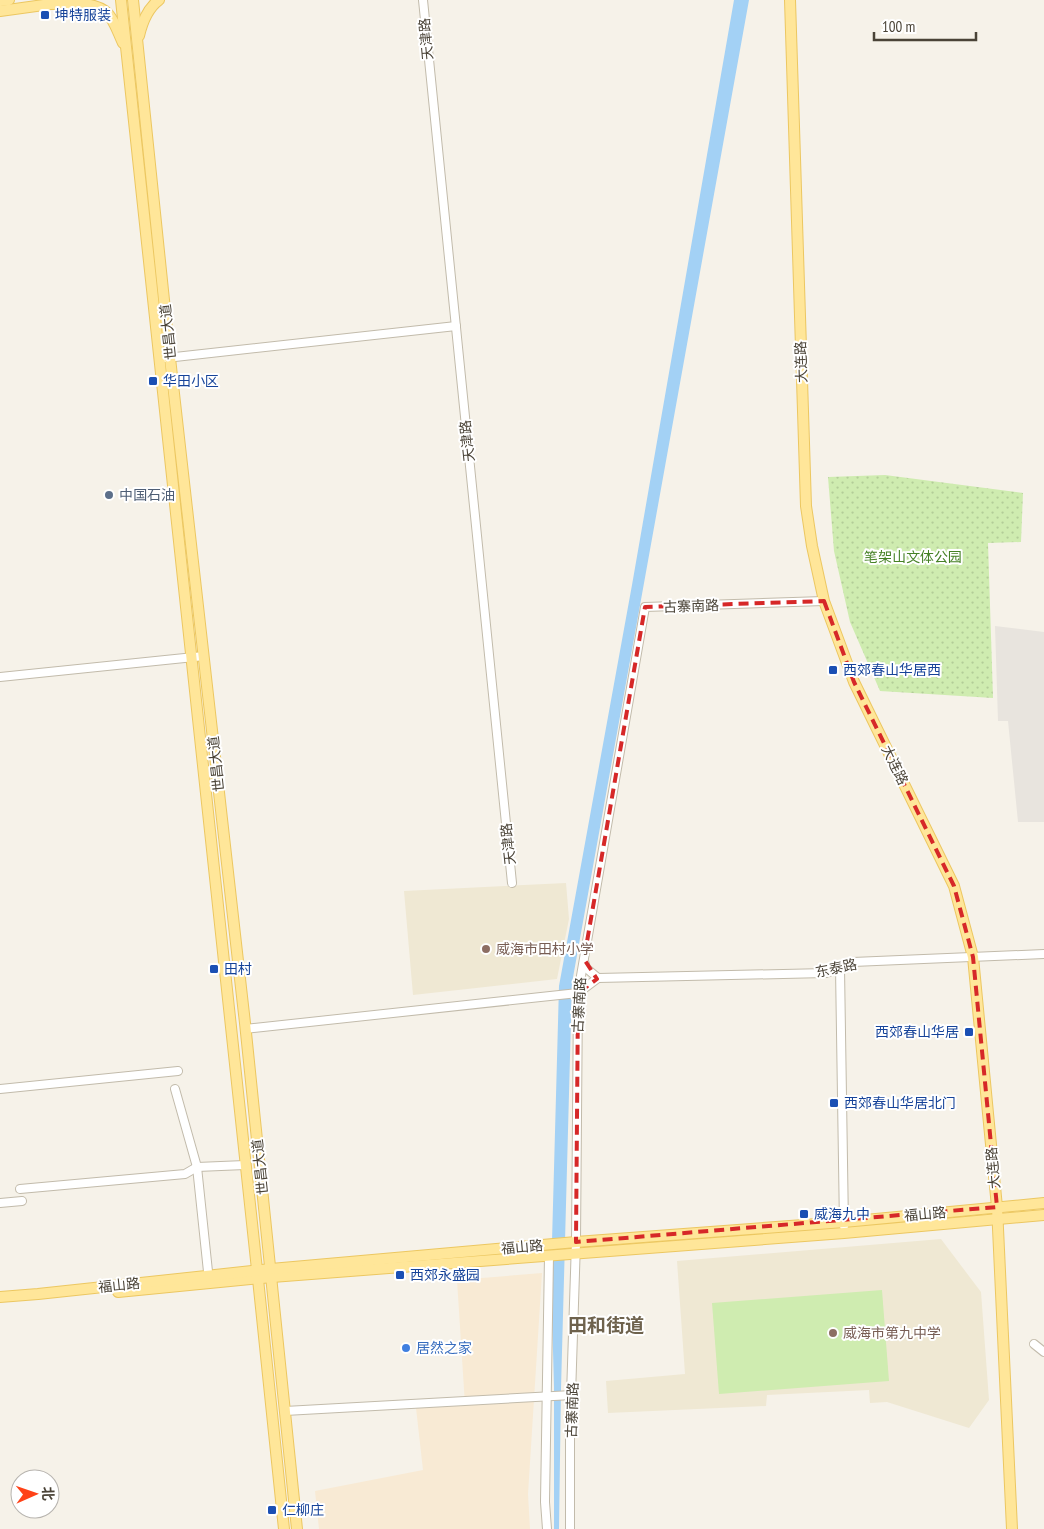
<svg xmlns="http://www.w3.org/2000/svg" width="1044" height="1529" font-family="'PT Sans Narrow','Noto Sans SC',sans-serif">
  <defs>
    <pattern id="park-dots" width="8" height="8" patternUnits="userSpaceOnUse" patternTransform="scale(1.25)"><rect width="8" height="8" fill="#cfecb0"/><path d="M2 2h.1M6 6h.1" fill="none" stroke="#b3cc98" stroke-width="1.8" stroke-linecap="round"/></pattern>
  </defs>
  <rect width="100%" height="100%" fill="#f6f2e9"/>
  <path fill="#f8ead4" d="M542 1273 528 1494 530 1529H319L315 1491 423 1470 416 1408 465 1405 457 1280Z"/>
  <path fill="#e8e4de" d="M995 626 1044 632V822H1018L1008 721H998Z"/>
  <g fill="#efe8d3">
    <path d="M566 883 569 919 557 979 413 995 404 891Z"/>
    <path d="M941 1239 981 1292 989 1400 969 1428 887 1402 870 1403 869 1390 767 1395 766 1406 608 1413 606 1381 685 1374 677 1261Z"/>
  </g>
  <path fill="#cfecb0" d="M882 1290 889 1381 719 1394 712 1303Z"/>
  <path fill="url(#park-dots)" d="M885 475 1023 493 1021 542 988 543 993 698 880 691 850 622 834 551 828 477Z"/>
  <path fill="#a3d1f5" d="M734 0H749L572 983 561 1389 559 1529H554V1387L551 1278 559 986 632 585Z"/>
  <g fill="none" stroke-linecap="round" stroke-linejoin="round">
    <g stroke="#c2bbab" stroke-width="10">
      <g id="minor">
        <path d="M423 0 512 883"/>
        <path d="M166 358 456 326"/>
        <path d="M0 677 204 656"/>
        <path d="M584 961 586 968 598 978"/>
        <path d="M840 968 844 1226"/>
        <path d="M598 978 826 973 853 962 1044 954"/>
        <path d="M245 1029 578 993 598 978"/>
        <path d="M0 1089 178 1071"/>
        <path d="M175 1089 197 1167 209 1281"/>
        <path d="M20 1189 185 1174 197 1167 245 1165"/>
        <path d="M0 1203 22 1201"/>
        <path d="M1034 1344 1044 1352"/>
        <path d="M285 1411 572 1395"/>
        <path d="M547 1529 545 1502 549 1256"/>
        <path d="M570 1529V1426L576 1242 578 993 645 607 824 601"/>
      </g>
    </g>
    <g stroke="#ecc761" stroke-width="12">
      <g id="major">
        <path d="M121 0 258 1279 284 1529"/>
        <path d="M133 0 170 358 245 1023 297 1529"/>
        <path d="M790 0 806 506 812 546 824 601 854 682 954 886 973 957 997 1207 1012 1529"/>
        <path d="M0 1 9 0"/>
        <path d="M54 4C69 4 91 1 105 11 114 18 118 33 123 43"/>
        <path d="M0 11 58 3"/>
        <path d="M139 36C142 23 148 8 159 0"/>
        <path d="M118 1292 272 1277 844 1233 1044 1215"/>
        <path d="M0 1297 38 1294 271 1269 576 1242 844 1222 1044 1203"/>
      </g>
    </g>
    <use href="#minor" stroke="#fff" stroke-width="8"/>
    <use href="#major" stroke="#ffe699" stroke-width="10"/>
  </g>
  <path fill="none" stroke="#d62828" stroke-width="4" stroke-dasharray="10 6" stroke-linejoin="round" d="M824 601 854 682 954 886 973 957 997 1207 576 1242 578 993 597 979 584 959 645 607Z"/>
  <g fill="#1a4fb4" stroke="#fff" stroke-width="2">
    <rect x="40" y="10" width="10" height="10" rx="2.5"/>
    <rect x="148" y="376" width="10" height="10" rx="2.5"/>
    <rect x="828" y="665" width="10" height="10" rx="2.5"/>
    <rect x="209" y="964" width="10" height="10" rx="2.5"/>
    <rect x="964" y="1027" width="10" height="10" rx="2.5"/>
    <rect x="829" y="1098" width="10" height="10" rx="2.5"/>
    <rect x="799" y="1209" width="10" height="10" rx="2.5"/>
    <rect x="395" y="1270" width="10" height="10" rx="2.5"/>
    <rect x="267" y="1505" width="10" height="10" rx="2.5"/>
  </g>
  <circle fill="#5c6f8a" stroke="#fff" stroke-width="2" cx="109" cy="495" r="5"/>
  <g fill="#8d6e63" stroke="#fff" stroke-width="2">
    <circle cx="486" cy="949" r="5"/>
    <circle cx="833" cy="1333" r="5"/>
  </g>
  <circle fill="#3f7fe0" stroke="#fff" stroke-width="2" cx="406" cy="1348" r="5"/>
  <g text-anchor="middle" dominant-baseline="central" stroke-width="4" stroke-linejoin="round" paint-order="stroke">
    <g font-size="14" fill="#164399" stroke="#fff" text-anchor="start">
      <text x="55" y="15">坤特服装</text>
      <text x="163" y="381">华田小区</text>
      <text x="843" y="670">西郊春山华居西</text>
      <text x="224" y="969">田村</text>
      <text x="959" y="1032" text-anchor="end">西郊春山华居</text>
      <text x="844" y="1103">西郊春山华居北门</text>
      <text x="814" y="1214">威海九中</text>
      <text x="410" y="1275">西郊永盛园</text>
      <text x="282" y="1510">仁柳庄</text>
    </g>
    <g font-size="14" fill="#4a4337" stroke="#fff">
      <text transform="translate(426 39) rotate(-95)">天津路</text>
      <text transform="translate(168 332) rotate(-96)">世昌大道</text>
      <text transform="translate(801 362) rotate(-92)">大连路</text>
      <text transform="translate(467 441) rotate(-96)">天津路</text>
      <text transform="translate(691 606) rotate(-2)">古寨南路</text>
      <text transform="translate(216 764) rotate(-96)">世昌大道</text>
      <text transform="translate(895 765) rotate(64)">大连路</text>
      <text transform="translate(508 844) rotate(-96)">天津路</text>
      <text transform="translate(836 968) rotate(-12)">东泰路</text>
      <text transform="translate(579 1005) rotate(-87)">古寨南路</text>
      <text transform="translate(260 1167) rotate(-96)">世昌大道</text>
      <text transform="translate(993 1168) rotate(-95)">大连路</text>
      <text transform="translate(925 1214) rotate(-5)">福山路</text>
      <text transform="translate(522 1247) rotate(-5)">福山路</text>
      <text transform="translate(119 1285) rotate(-6)">福山路</text>
      <text transform="translate(572 1410) rotate(-88)">古寨南路</text>
    </g>
    <g font-size="14" fill="#4e5e75" stroke="#fff" text-anchor="start">
      <text x="119" y="495">中国石油</text>
    </g>
    <g font-size="14" fill="#458125" stroke="#fff">
      <text x="913" y="557">笔架山文体公园</text>
    </g>
    <g font-size="14" fill="#785e54" stroke="#fff" text-anchor="start">
      <text x="496" y="949">威海市田村小学</text>
      <text x="843" y="1333">威海市第九中学</text>
    </g>
    <g font-size="14" fill="#366cbe" stroke="#fff" text-anchor="start">
      <text x="416" y="1348">居然之家</text>
    </g>
    <g font-size="19" font-weight="bold" fill="#6e624d" stroke="#fff">
      <text x="606" y="1325">田和街道</text>
    </g>
  </g>
  <g transform="translate(35 1494) rotate(88)"><circle r="24" fill="#ffffff" stroke="#b7b4af"/>
  <path d="M0-4L9 19L0 12L-9 19Z" fill="#ff4217"/>
  <text y="-8" font-size="14" font-weight="bold" text-anchor="middle" fill="#4a4337">北</text>
  </g>
  <path d="M874 32v8h102v-8" fill="none" stroke="#4a4337" stroke-width="2.5"/>
  <text x="882" y="32" font-size="15" fill="#4a4337" stroke="#ffffff" stroke-width="4" paint-order="stroke">100 m</text>
</svg>
